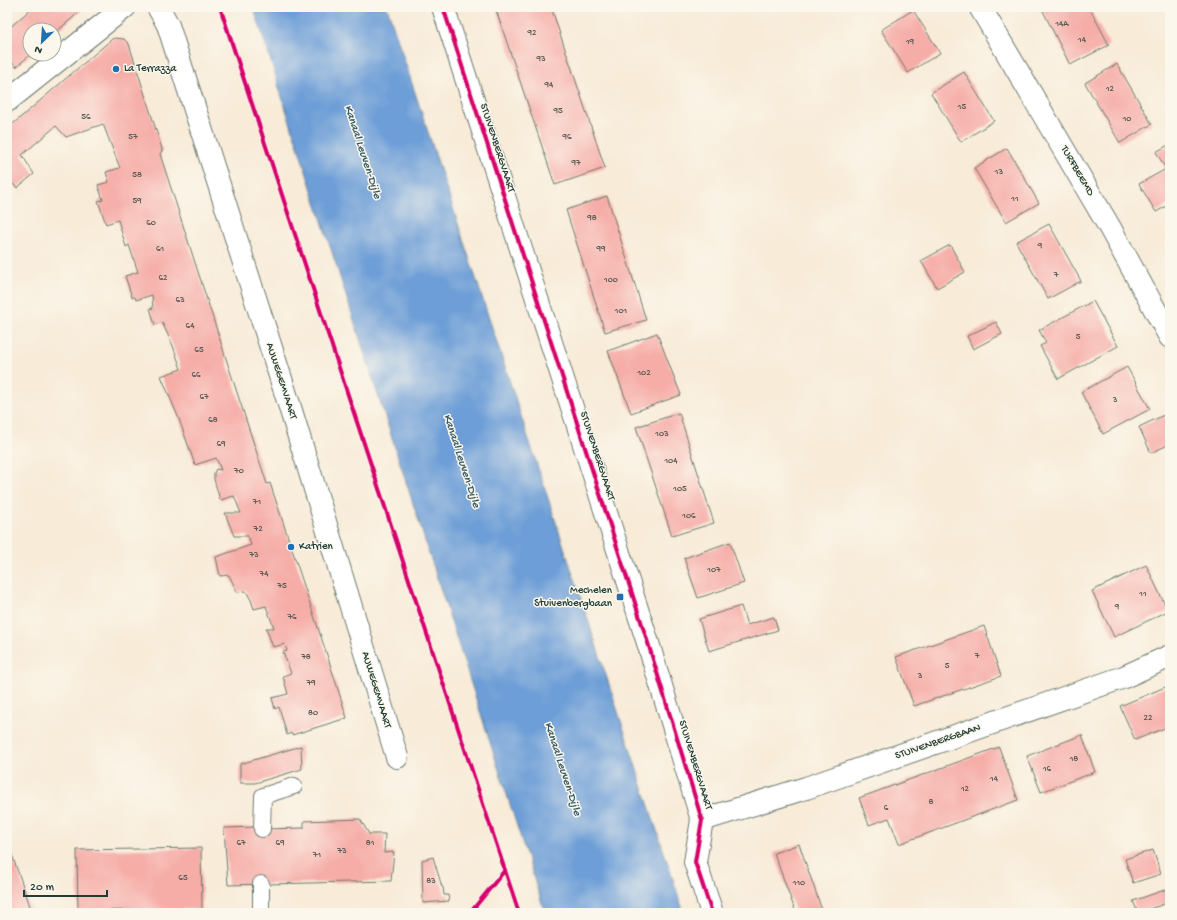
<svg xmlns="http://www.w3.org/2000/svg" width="1177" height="920" font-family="'Gochi Hand',sans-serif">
  <rect width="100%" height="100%" fill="#fbf7ec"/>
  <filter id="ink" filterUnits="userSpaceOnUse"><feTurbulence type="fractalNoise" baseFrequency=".025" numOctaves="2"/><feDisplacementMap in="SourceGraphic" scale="8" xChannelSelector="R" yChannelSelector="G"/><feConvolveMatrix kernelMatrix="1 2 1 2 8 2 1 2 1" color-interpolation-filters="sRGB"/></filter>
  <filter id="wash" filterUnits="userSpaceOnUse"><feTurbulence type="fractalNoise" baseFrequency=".012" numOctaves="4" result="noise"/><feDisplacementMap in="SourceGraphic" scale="16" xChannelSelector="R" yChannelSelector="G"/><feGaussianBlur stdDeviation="0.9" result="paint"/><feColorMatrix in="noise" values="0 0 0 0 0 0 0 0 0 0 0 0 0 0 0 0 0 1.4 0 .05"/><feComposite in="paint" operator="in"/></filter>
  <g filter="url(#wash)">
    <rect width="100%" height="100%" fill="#f8ebd8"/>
    <path fill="#6d9ed7" stroke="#466e86" d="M253 7H387L684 913H545Z"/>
    <path fill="#f8ebd8" d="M251 7H253L278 85 276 86Z"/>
    <g id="blocks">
      <g fill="#f6ada8">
        <path d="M33 7H85L54 34V30H30V55L16 67 7 56V30Z"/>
        <path d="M495 7H551L605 168 555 185Z"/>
        <path d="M1041 7H1089L1109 45 1070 65Z"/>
        <path d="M913 10 940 53 908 73 881 30Z"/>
        <path d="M115 38 124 39 129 44 162 149V151L160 154 231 374 267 484 270 483 329 661 347 718 292 735 291 733 287 735 279 707 275 709 272 698 288 694 283 676 291 673 283 652 287 651 285 644 273 647 266 628H274L266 606 254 609 251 600 246 591 237 592 229 575 220 576 216 557 251 545 248 536H234L225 513H241L234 496 220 500 214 479V473L216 469 221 470 216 458 195 465 179 419 161 376 181 369 173 346 162 322 155 325 150 308 153 309 152 295 136 300 135 297H132L125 276 138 272 129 245 126 247 118 220 106 224 98 201 103 200 98 185 109 182 106 172 120 168 103 124 66 137 56 126 22 155 34 174 17 188 7 178V129L112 39Z"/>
        <path d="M1117 64 1152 124 1120 143 1085 83Z"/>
        <path d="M964 72 994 121 961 142 931 93Z"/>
        <path d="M1170 144V204L1156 212 1139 184 1166 169 1156 152Z"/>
        <path d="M1007 148 1039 203 1006 222 974 168Z"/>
        <path d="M607 196 646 320 605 332 566 210Z"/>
        <path d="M1049 224 1081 281 1048 299 1016 242Z"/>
        <path d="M950 245 965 272 937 288 921 261Z"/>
        <path d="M1093 301 1118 346 1058 379 1040 346 1046 343 1039 330Z"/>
        <path d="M996 322 1002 334 973 349 967 336Z"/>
        <path d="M657 333 681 395 631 413 608 351Z"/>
        <path d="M1127 367 1150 409 1103 434 1081 392Z"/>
        <path d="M679 413 714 523 672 536 636 427Z"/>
        <path d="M1164 415 1170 428V444L1151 453 1139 427Z"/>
        <path d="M730 542 744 583 698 598 684 558Z"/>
        <path d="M1146 565 1168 611 1114 637 1092 591Z"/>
        <path d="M741 606 747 625 774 617 778 630 709 651 699 619Z"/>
        <path d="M984 626 1001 676 914 706 896 657Z"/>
        <path d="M1170 685V726L1135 740 1120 706Z"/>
        <path d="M1082 735 1095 772 1041 792 1027 756Z"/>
        <path d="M301 746 302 769 255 783H240V764Z"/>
        <path d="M999 747 1018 800 899 844 889 818 869 825 859 798Z"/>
        <path d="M360 819 369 834H385L384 853 394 852 391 881 228 885 224 828 256 827 262 829 304 828V821Z"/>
        <path d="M7 841 22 883 32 912 7 913Z"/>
        <path d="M799 844 823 913H796L774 853Z"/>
        <path d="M201 848 202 909 78 911 77 850Z"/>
        <path d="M1153 850 1161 874 1133 883 1125 859Z"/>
        <path d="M433 857 442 887H443L444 895H448L449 901 423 903 422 860Z"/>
        <path d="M1170 888V902L1138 913 1133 901Z"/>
      </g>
    </g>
  </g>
  <g filter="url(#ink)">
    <use href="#blocks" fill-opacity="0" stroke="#6b7a6d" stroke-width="1"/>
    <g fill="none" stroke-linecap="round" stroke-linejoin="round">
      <g stroke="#6b7a6d" stroke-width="18">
        <g id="service">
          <path d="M262 829 263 796 294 786"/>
          <path d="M261 913V884"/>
        </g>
      </g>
      <g stroke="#6b7a6d" stroke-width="24">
        <g id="minor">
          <path d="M158 7 168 25 289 404 397 757"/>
          <path d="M443 7 648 643 702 820 695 862 712 913"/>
          <path d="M980 7 1110 228 1170 337"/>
          <path d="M7 101 125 7"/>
          <path d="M702 820 806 788 1124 677 1170 656"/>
        </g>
      </g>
      <use href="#service" stroke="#fff" stroke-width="16"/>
      <use href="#minor" stroke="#fff" stroke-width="22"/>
      <g stroke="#fbf7ec" stroke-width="6">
        <g id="cycleway">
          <path d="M220 7 519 913"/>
          <path d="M443 7 648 643 702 820 695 862 712 913"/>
          <path d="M470 913 505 870"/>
        </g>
      </g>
      <use href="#cycleway" stroke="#d6006c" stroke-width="4"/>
    </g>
  </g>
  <g fill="#1f6fb2" stroke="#fbf7ec" stroke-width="1.5">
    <circle cx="116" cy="69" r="4"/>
    <circle cx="291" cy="547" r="4"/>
    <rect x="616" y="593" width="8" height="8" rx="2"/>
  </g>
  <g text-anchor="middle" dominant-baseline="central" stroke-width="3" stroke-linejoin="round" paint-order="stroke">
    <g font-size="9" fill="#555951">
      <text x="1062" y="24">14A</text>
      <text x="532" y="33">92</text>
      <text x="1082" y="40">14</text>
      <text x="910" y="42">19</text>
      <text x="541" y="59">93</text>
      <text x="549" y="85">94</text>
      <text x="1110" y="89">12</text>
      <text x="962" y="107">15</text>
      <text x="558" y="111">95</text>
      <text x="86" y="117">56</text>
      <text x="1127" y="119">10</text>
      <text x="133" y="137">57</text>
      <text x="567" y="137">96</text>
      <text x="576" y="163">97</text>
      <text x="999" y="172">13</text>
      <text x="137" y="175">58</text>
      <text x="1015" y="199">11</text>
      <text x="137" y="201">59</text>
      <text x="592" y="218">98</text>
      <text x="151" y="223">60</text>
      <text x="1040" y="246">9</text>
      <text x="160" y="249">61</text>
      <text x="601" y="249">99</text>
      <text x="1056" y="275">7</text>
      <text x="163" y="278">62</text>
      <text x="611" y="280">100</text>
      <text x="180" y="300">63</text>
      <text x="621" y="311">101</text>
      <text x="190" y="326">64</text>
      <text x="1078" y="337">5</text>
      <text x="199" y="350">65</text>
      <text x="644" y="373">102</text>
      <text x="196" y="375">66</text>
      <text x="204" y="397">67</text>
      <text x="1115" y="400">3</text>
      <text x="213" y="420">68</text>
      <text x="662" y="434">103</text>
      <text x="221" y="444">69</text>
      <text x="671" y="461">104</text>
      <text x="239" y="471">70</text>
      <text x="680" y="489">105</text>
      <text x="257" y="502">71</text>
      <text x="689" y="516">106</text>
      <text x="258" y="529">72</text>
      <text x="254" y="555">73</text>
      <text x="714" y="570">107</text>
      <text x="264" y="574">74</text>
      <text x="282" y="586">75</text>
      <text x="1143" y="594">11</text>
      <text x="1117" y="607">9</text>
      <text x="292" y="617">76</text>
      <text x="977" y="656">7</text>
      <text x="306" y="657">78</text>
      <text x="947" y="666">5</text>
      <text x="920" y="676">3</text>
      <text x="311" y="683">79</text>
      <text x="313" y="713">80</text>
      <text x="1148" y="718">22</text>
      <text x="1074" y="759">18</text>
      <text x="1047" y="769">16</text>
      <text x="994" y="779">14</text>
      <text x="965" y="789">12</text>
      <text x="931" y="802">8</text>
      <text x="886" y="808">6</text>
      <text x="241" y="843">67</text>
      <text x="280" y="843">69</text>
      <text x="370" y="843">81</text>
      <text x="342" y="851">73</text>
      <text x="317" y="855">71</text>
      <text x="183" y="878">65</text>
      <text x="431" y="881">83</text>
      <text x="799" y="883">110</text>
    </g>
    <g font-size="11" fill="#1f3d34" stroke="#fbf7ec" text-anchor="start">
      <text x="124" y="69">La Terrazza</text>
      <text x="299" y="547">Katrien</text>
      <text x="612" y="591" text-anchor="end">Mechelen<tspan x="612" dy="13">Stuivenbergbaan</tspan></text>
    </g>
    <g font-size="11" fill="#1f3d34" stroke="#fbf7ec">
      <text transform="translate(497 148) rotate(72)">STUIVENBERGVAART</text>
      <text transform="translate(1077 171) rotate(60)">TURFBEEMD</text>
      <text transform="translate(281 381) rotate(72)">AUWEGEMVAART</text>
      <text transform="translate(597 456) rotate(72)">STUIVENBERGVAART</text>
      <text transform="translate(376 690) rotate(73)">AUWEGEMVAART</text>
      <text transform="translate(938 742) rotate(-19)">STUIVENBERGBAAN</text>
      <text transform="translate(695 765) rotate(73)">STUIVENBERGVAART</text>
    </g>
    <g font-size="12" font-style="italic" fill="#365a65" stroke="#fbf7ec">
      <text transform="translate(362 152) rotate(72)">Kanaal Leuven-Dijle</text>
      <text transform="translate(461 461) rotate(72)">Kanaal Leuven-Dijle</text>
      <text transform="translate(562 769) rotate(72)">Kanaal Leuven-Dijle</text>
    </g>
  </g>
  <rect width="1177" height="920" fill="none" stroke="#fbf7ec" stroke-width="24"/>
  <g transform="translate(42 42) rotate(205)"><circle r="19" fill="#fbf7ec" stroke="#a3ada2"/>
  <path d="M0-3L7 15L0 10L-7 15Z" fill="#1f6fb2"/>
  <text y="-6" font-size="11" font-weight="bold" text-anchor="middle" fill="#1f3d34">N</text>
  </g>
  <path d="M24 890v6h83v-6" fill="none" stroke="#1f3d34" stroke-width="2"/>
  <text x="30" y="890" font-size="12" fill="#1f3d34" stroke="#fbf7ec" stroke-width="3" paint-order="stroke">20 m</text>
</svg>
